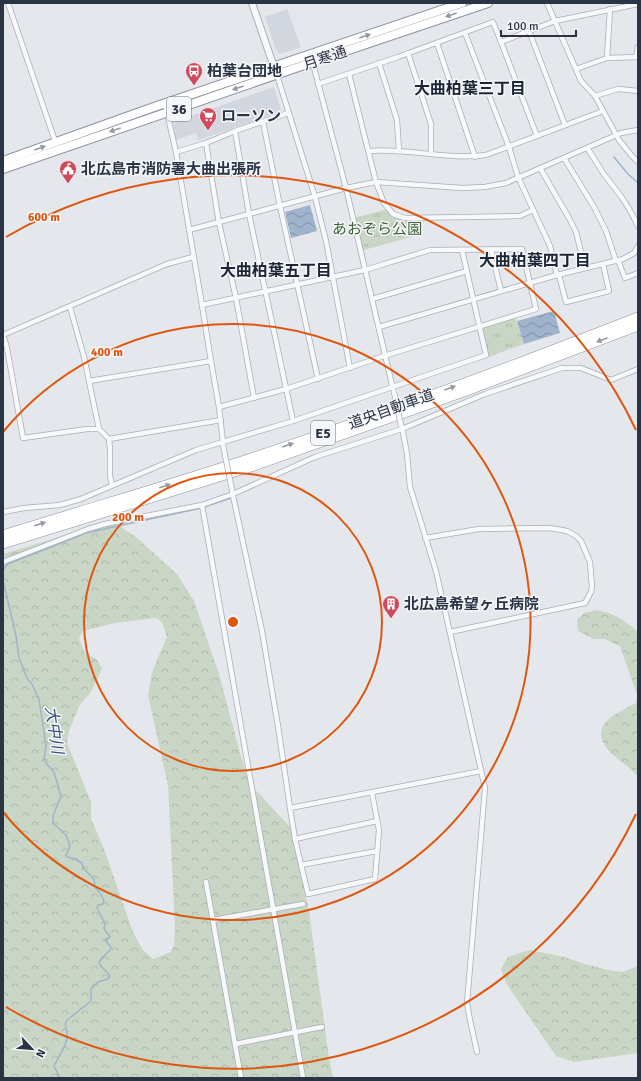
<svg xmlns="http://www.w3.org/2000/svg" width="641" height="1081" font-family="Signika,'Noto Sans JP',sans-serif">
  <defs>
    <pattern id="forest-crowns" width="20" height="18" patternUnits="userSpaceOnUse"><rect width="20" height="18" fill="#c9d6c5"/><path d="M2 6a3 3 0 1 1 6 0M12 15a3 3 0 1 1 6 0" fill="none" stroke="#adb8ab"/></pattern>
    <pattern id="park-tufts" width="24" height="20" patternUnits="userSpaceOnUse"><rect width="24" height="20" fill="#c9d6c5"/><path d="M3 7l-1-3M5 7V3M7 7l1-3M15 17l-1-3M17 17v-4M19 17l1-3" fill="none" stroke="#adb8ab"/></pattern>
    <pattern id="water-waves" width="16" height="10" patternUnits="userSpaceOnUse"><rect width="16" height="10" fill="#9fb4cc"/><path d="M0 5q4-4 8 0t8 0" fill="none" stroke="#8293a7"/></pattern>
  </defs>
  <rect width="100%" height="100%" fill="#e4e7ec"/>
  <g fill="#d2d6de">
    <path d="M287 9 301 47 280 54 276 50 265 17Z"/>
    <path d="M274 87 281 110 280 112 198 140 196 133 176 140 173 122Z"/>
  </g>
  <g fill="url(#forest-crowns)" fill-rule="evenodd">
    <path d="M115 523 136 537 177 574 194 601 219 674 241 757 250 784 291 828 309 911 329 1059 333 1078H3V554L93 527ZM156 618 162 622 167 637 152 672 148 695 168 785 175 927 174 945 171 952 153 959 143 950 133 932 104 849 91 818V802L67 743 69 731 79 706 91 692 102 668 96 659 85 653 79 638 83 631 115 623Z"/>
    <path d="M597 610C615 614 624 619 638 632V777C630 767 619 761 610 752 586 726 615 714 636 703L637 695 620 646 604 639H593L578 631 577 620 584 613Z"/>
    <path d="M529 950 564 957 585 964 608 970 623 972 638 966V1053L574 1062 556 1056 506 983 501 969 508 957Z"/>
  </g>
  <g fill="url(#park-tufts)">
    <path d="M388 209 393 214 415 218V236L360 251 353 218Z"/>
    <path d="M515 316 524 344 488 357 486 355 480 327Z"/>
  </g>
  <g fill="url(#water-waves)">
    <path d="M310 205 317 231 291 238 285 212Z"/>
    <path d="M554 311 560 333 524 344 517 321Z"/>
  </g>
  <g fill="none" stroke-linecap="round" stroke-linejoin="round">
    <g stroke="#9fb4cc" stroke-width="1.5">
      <path d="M614 157 627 173 638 183"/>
      <path d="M204 507 231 498"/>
      <path d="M3 570 8 564 86 533 201 508"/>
      <path d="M3 580 16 636 19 658 27 678 32 684 39 699 46 746 44 758 46 763 54 772 61 796 53 816V823L66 835 70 846 66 855 67 857 75 859 82 863 83 868 94 879 95 887 100 893 104 901 103 904 98 905 97 908 105 924 104 929 110 937 105 940 111 947 110 950 101 959 99 963C102 969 107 971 110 976L108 979 98 982 91 989V1001L66 1021C64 1027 68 1031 67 1037 67 1046 58 1057 54 1066L60 1078"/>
    </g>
    <g stroke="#a9aeb7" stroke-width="6">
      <g id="minor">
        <path d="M8 3 56 144"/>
        <path d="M547 3 581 81 595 96 619 140 632 156 638 162"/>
        <path d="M529 31 565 125"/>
        <path d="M465 33 509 147 518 177 550 246 557 275"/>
        <path d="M501 42 537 136"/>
        <path d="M437 43 475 157"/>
        <path d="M408 53 431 124V154"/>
        <path d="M636 57 638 47"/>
        <path d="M607 58 610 9"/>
        <path d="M312 60 346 188 393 389"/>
        <path d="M379 63 397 120 399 151"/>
        <path d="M576 69 607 58 638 57"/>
        <path d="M349 74 376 182 384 203 393 214 405 218 467 217 520 216 533 210"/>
        <path d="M277 75 315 197 326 241 350 368"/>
        <path d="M318 84 398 57 493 22 501 42 555 21 638 4"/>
        <path d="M595 96 618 89 638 91"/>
        <path d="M165 104 176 152 202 305 211 361 219 407 223 443"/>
        <path d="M263 122 280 206 318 379"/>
        <path d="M235 131 249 214 293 421"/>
        <path d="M206 143 219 223 236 298 254 398"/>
        <path d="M587 148C594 157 599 168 606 177 619 193 629 206 638 226"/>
        <path d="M369 151C408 148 447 160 486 155L603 111"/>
        <path d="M176 152 206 143 235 131 288 113"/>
        <path d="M564 158 594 207 606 231 616 261"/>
        <path d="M540 168 569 218 576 232 585 268"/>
        <path d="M189 230 346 188 376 182 462 188 485 187 506 183 621 133 638 130"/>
        <path d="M491 249 501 291"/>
        <path d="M618 260 625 278 638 273"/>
        <path d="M559 275 566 302 609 291 603 264"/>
        <path d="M372 299 467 271"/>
        <path d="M202 305 365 270 430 250 522 249 536 309 384 356 286 389 219 407"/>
        <path d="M70 307 84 357 99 429 109 439 110 449V476L112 485"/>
        <path d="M379 327 557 275 623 259 634 253 638 246"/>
        <path d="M3 334 7 348 23 438 87 429H99"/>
        <path d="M3 335 167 264 193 257"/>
        <path d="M89 381 211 361"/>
        <path d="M402 427 407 454 410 487 436 571 485 788 467 1003 470 1020 477 1052"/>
        <path d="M109 439 221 420"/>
        <path d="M232 491 262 631 278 726 290 808 481 771"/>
        <path d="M202 505 303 1078"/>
        <path d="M3 512 24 508 60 505 81 499 196 450 293 421 486 355 462 250"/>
        <path d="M425 538 479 529 550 528 567 531 576 536 581 541 590 562 592 587 591 592 585 603 450 632"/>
        <path d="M3 562 88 529 105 524 202 505 233 494 315 457 402 429 485 394 562 368H581L611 380 638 369"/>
        <path d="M290 808 295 839 308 894 375 879 379 830 372 793"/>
        <path d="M295 839 377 821"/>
        <path d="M301 865 377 851"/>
        <path d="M206 882 241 1078"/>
        <path d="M213 920 303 904"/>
        <path d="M235 1044 322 1027"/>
      </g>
    </g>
    <g stroke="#a9aeb7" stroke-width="8">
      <path id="tertiary" d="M252 3 275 70"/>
    </g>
    <g stroke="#8b94a3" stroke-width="10">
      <g id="trunk">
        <path d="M3 161 154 107 462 3"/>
        <path d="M3 169 313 62 488 3"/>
      </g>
    </g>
    <g stroke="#8b94a3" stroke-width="10">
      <g id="motorway">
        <path d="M3 535C86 509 169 485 251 458 381 415 510 367 638 317"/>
        <path d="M3 544 248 468 461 393 638 326"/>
      </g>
    </g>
    <use href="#minor" stroke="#f7f8fa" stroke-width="4.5"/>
    <use href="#tertiary" stroke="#f7f8fa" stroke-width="6"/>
    <use href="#trunk" stroke="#fff" stroke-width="8"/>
    <use href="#motorway" stroke="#fff" stroke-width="9"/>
    <g stroke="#a9aeb7" stroke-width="6" stroke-linecap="butt">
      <g id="minor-bridge">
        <path d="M394 392 401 425"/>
        <path d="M223 445 232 490"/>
      </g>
    </g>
    <use href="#minor-bridge" stroke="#f7f8fa" stroke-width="4.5"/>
  </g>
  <defs><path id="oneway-solid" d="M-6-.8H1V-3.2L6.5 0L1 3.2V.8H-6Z"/></defs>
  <g fill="#959aa2">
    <use href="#oneway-solid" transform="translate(451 15) rotate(161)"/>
    <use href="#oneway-solid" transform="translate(365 36) rotate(-19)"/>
    <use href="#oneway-solid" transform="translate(238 88) rotate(161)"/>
    <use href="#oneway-solid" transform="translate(115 130) rotate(161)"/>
    <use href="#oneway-solid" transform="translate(40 148) rotate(-20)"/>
    <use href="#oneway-solid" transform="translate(602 340) rotate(159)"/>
    <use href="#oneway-solid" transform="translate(450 388) rotate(-20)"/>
    <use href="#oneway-solid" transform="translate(288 445) rotate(-19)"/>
    <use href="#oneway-solid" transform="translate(165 486) rotate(-17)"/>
    <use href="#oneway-solid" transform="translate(40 524) rotate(-17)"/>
  </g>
  <g fill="none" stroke="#df570f" stroke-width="2">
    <circle cx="233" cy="622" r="149"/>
    <path d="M3 432A298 298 0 1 1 3 812"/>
    <path d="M636 814A447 447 0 0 1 6 1007M6 237A447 447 0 0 1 636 430"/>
  </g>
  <defs>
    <g id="bus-pin" transform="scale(0.9)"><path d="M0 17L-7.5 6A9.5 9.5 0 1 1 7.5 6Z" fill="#d1495b" stroke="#f4f6f9"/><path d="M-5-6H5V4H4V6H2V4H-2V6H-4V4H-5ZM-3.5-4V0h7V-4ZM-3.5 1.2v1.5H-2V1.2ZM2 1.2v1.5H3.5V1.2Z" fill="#fff"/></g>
    <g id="supermarket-pin" transform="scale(0.9)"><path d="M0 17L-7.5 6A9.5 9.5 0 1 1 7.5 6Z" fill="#d1495b" stroke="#f4f6f9"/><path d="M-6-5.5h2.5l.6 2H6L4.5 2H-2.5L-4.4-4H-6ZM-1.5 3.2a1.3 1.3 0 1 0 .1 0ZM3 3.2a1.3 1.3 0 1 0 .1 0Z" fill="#fff"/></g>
    <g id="civic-pin" transform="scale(0.9)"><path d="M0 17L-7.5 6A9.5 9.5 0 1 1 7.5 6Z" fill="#d1495b" stroke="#f4f6f9"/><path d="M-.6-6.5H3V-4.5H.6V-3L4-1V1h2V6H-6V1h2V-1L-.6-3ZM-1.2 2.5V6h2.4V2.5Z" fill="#fff"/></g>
    <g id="building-pin" transform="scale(0.9)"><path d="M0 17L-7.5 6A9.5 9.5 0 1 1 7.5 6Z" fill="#d1495b" stroke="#f4f6f9"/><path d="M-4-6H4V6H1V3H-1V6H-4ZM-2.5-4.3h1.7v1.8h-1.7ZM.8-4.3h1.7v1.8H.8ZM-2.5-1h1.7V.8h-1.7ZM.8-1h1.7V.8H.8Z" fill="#fff"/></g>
  </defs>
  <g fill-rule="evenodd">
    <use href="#bus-pin" x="194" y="71"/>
    <use href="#supermarket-pin" x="208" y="116"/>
    <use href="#civic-pin" x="68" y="169"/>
    <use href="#building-pin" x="391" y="604"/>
  </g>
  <g text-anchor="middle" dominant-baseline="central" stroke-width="3" stroke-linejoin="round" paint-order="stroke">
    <g fill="#f4f6f9" stroke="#676e7b" stroke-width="1">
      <rect x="167" y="97" width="24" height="24" rx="3"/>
      <rect x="311" y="421" width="24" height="24" rx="3"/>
    </g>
    <g font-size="14" font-weight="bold" fill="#2b3445">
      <text x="179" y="109">36</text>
      <text x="323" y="433">E5</text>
    </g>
    <g font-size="15" fill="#2b3445" stroke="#f4f6f9">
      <text transform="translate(325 58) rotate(-19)">月寒通</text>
      <text transform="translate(391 409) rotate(-20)">道央自動車道</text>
    </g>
    <g font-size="15" font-weight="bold" fill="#2b3445" stroke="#f4f6f9" text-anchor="start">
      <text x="207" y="71">柏葉台団地</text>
      <text x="221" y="116">ローソン</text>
      <text x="81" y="169">北広島市消防署大曲出張所</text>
      <text x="404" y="604">北広島希望ヶ丘病院</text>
    </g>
    <g font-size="15" fill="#3f6138" stroke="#f4f6f9">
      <text x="377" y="229">あおぞら公園</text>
    </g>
    <g font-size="16" font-weight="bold" fill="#1d2536" stroke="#f4f6f9">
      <text x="470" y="89">大曲柏葉三丁目</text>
      <text x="535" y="261">大曲柏葉四丁目</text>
      <text x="276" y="271">大曲柏葉五丁目</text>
    </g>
    <g font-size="16" font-style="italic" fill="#34527a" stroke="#f4f6f9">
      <text transform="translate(54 730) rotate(82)">大中川</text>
    </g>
  </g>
  <circle cx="233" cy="622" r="6" fill="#df570f" stroke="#f4f6f9" stroke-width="2"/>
  <g font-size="12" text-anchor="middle" font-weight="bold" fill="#df570f" stroke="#f4f6f9" stroke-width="3" stroke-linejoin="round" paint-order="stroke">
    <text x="44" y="221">600 m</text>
    <text x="107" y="356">400 m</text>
    <text x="128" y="521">200 m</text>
  </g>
  <rect width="641" height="1081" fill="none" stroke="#2b3445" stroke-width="8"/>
  <g transform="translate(32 1049) rotate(116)" stroke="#f4f6f9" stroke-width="3" paint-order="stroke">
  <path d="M0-3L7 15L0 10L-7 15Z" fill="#2b3445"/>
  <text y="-6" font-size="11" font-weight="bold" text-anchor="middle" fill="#2b3445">N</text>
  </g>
  <path d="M501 30v6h75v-6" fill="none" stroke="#2b3445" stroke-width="2"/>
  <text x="507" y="30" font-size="12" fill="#2b3445" stroke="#f4f6f9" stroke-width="3" paint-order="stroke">100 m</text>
</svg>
